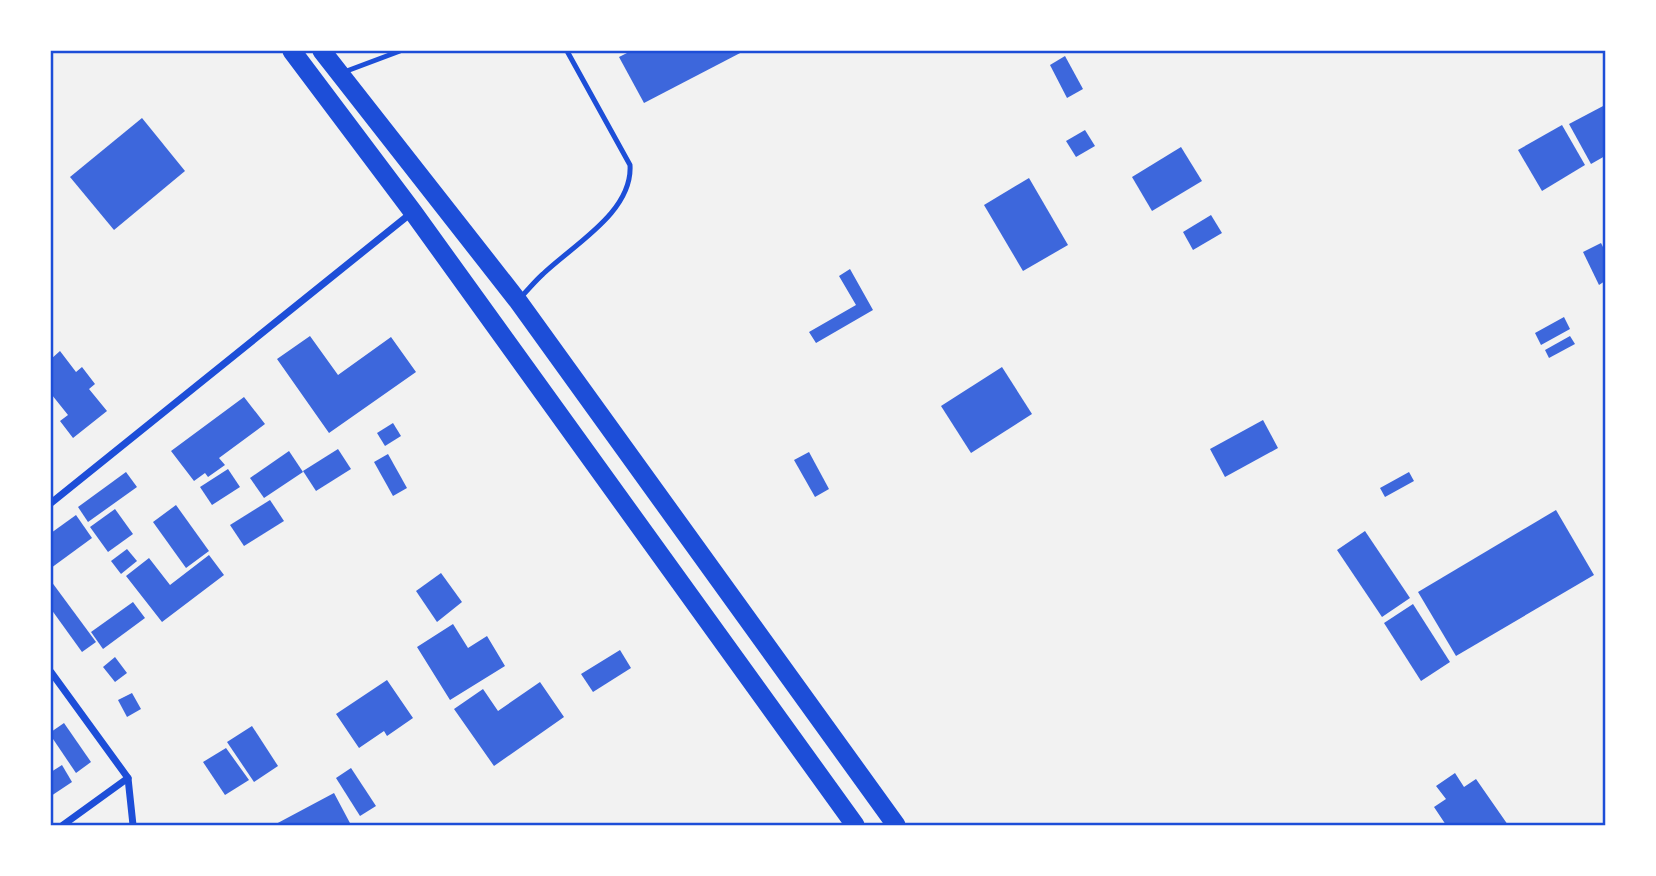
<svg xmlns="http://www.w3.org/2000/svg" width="1656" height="876" font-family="'Alegreya Sans',sans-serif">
  <rect width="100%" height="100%" fill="#f2f2f2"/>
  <g fill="#3d67dc">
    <path d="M631 51H744L644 103 619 57Z"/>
    <path d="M1065 56 1083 89 1067 98 1050 65Z"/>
    <path d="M1605 105V156L1591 164 1569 124Z"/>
    <path d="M142 118 185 171 114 230 70 177Z"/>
    <path d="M1562 125 1585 165 1542 191 1518 150Z"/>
    <path d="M1085 130 1095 146 1076 157 1066 141Z"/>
    <path d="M1181 147 1202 181 1152 211 1132 177Z"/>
    <path d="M1029 178 1068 245 1023 271 984 205Z"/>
    <path d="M1211 215 1222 233 1193 250 1183 232Z"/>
    <path d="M1601 243 1605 251V281L1599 285 1583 252Z"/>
    <path d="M850 269 873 310 816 343 809 332 856 305 839 276Z"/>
    <path d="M1564 317 1570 329 1541 345 1535 333Z"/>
    <path d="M310 336 338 375 391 337 416 372 329 433 277 359Z"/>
    <path d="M1570 336 1575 344 1549 358 1545 350Z"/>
    <path d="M60 351 76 372 82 367 95 384 89 389 107 411 73 438 60 421 68 415 52 395 51 396V359Z"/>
    <path d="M1002 367 1032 414 971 453 941 406Z"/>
    <path d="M244 397 265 424 219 458 225 465 208 477 205 473 194 481 171 451Z"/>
    <path d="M1263 420 1278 448 1225 477 1210 449Z"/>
    <path d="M393 423 401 436 385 446 377 433Z"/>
    <path d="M338 449 351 469 316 491 303 471Z"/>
    <path d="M289 451 303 472 264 498 250 478Z"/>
    <path d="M809 452 829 489 815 497 794 460Z"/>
    <path d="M388 454 407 488 393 496 374 462Z"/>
    <path d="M228 469 240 487 212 505 200 487Z"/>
    <path d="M126 472 137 487 88 522 78 507Z"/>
    <path d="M1409 472 1414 481 1385 497 1380 488Z"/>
    <path d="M270 500 284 521 244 546 230 525Z"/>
    <path d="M176 505 209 551 186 568 153 522Z"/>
    <path d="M115 509 133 534 108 552 90 527Z"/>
    <path d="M1556 510 1594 575 1456 656 1418 592Z"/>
    <path d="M76 515 92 538 51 568V533Z"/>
    <path d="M1365 531 1410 598 1382 617 1337 550Z"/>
    <path d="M127 549 137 561 121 574 111 561Z"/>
    <path d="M209 555 224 575 162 622 126 576 149 558 170 585Z"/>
    <path d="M441 573 462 602 437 622 416 591Z"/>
    <path d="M51 581 96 642 82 652 51 609Z"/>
    <path d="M133 602 145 618 103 649 91 632Z"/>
    <path d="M1413 604 1450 662 1421 681 1384 623Z"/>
    <path d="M453 624 468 648 487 636 505 666 450 700 417 647Z"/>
    <path d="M620 650 631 668 593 692 581 674Z"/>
    <path d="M115 657 127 673 115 682 103 667Z"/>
    <path d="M387 680 413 718 387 736 384 731 359 748 336 714Z"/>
    <path d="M540 682 564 717 494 766 454 709 483 689 498 711Z"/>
    <path d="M132 693 141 709 127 717 118 700Z"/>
    <path d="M64 723 91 762 76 773 51 736V732Z"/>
    <path d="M252 726 278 766 254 782 227 742Z"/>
    <path d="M226 748 249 780 225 795 203 762Z"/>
    <path d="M62 765 72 782 51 796V772Z"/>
    <path d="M351 768 376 806 360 816 336 778Z"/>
    <path d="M1455 773 1464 787 1476 779 1508 825H1446L1434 807 1446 799 1436 786Z"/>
    <path d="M334 793 351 825H274Z"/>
  </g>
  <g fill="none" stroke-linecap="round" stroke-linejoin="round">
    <g stroke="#1d4ed8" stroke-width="5">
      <path d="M344 72 400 51"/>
      <path d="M520 298C528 290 535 281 543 274 573 245 633 212 630 165L567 51"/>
    </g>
    <g stroke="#1d4ed8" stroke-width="7">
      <path d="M51 503 410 214"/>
      <path d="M51 672 128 778 133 825"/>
      <path d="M63 825 128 778"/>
    </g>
    <g stroke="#1d4ed8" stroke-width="19">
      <path d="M292 51 413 212 855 825"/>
      <path d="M322 51 518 301 896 825"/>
    </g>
  </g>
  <rect width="1656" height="876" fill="none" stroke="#ffffff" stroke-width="105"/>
  <rect x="52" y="52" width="1552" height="772" fill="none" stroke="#1d4ed8" stroke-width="2.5"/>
</svg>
